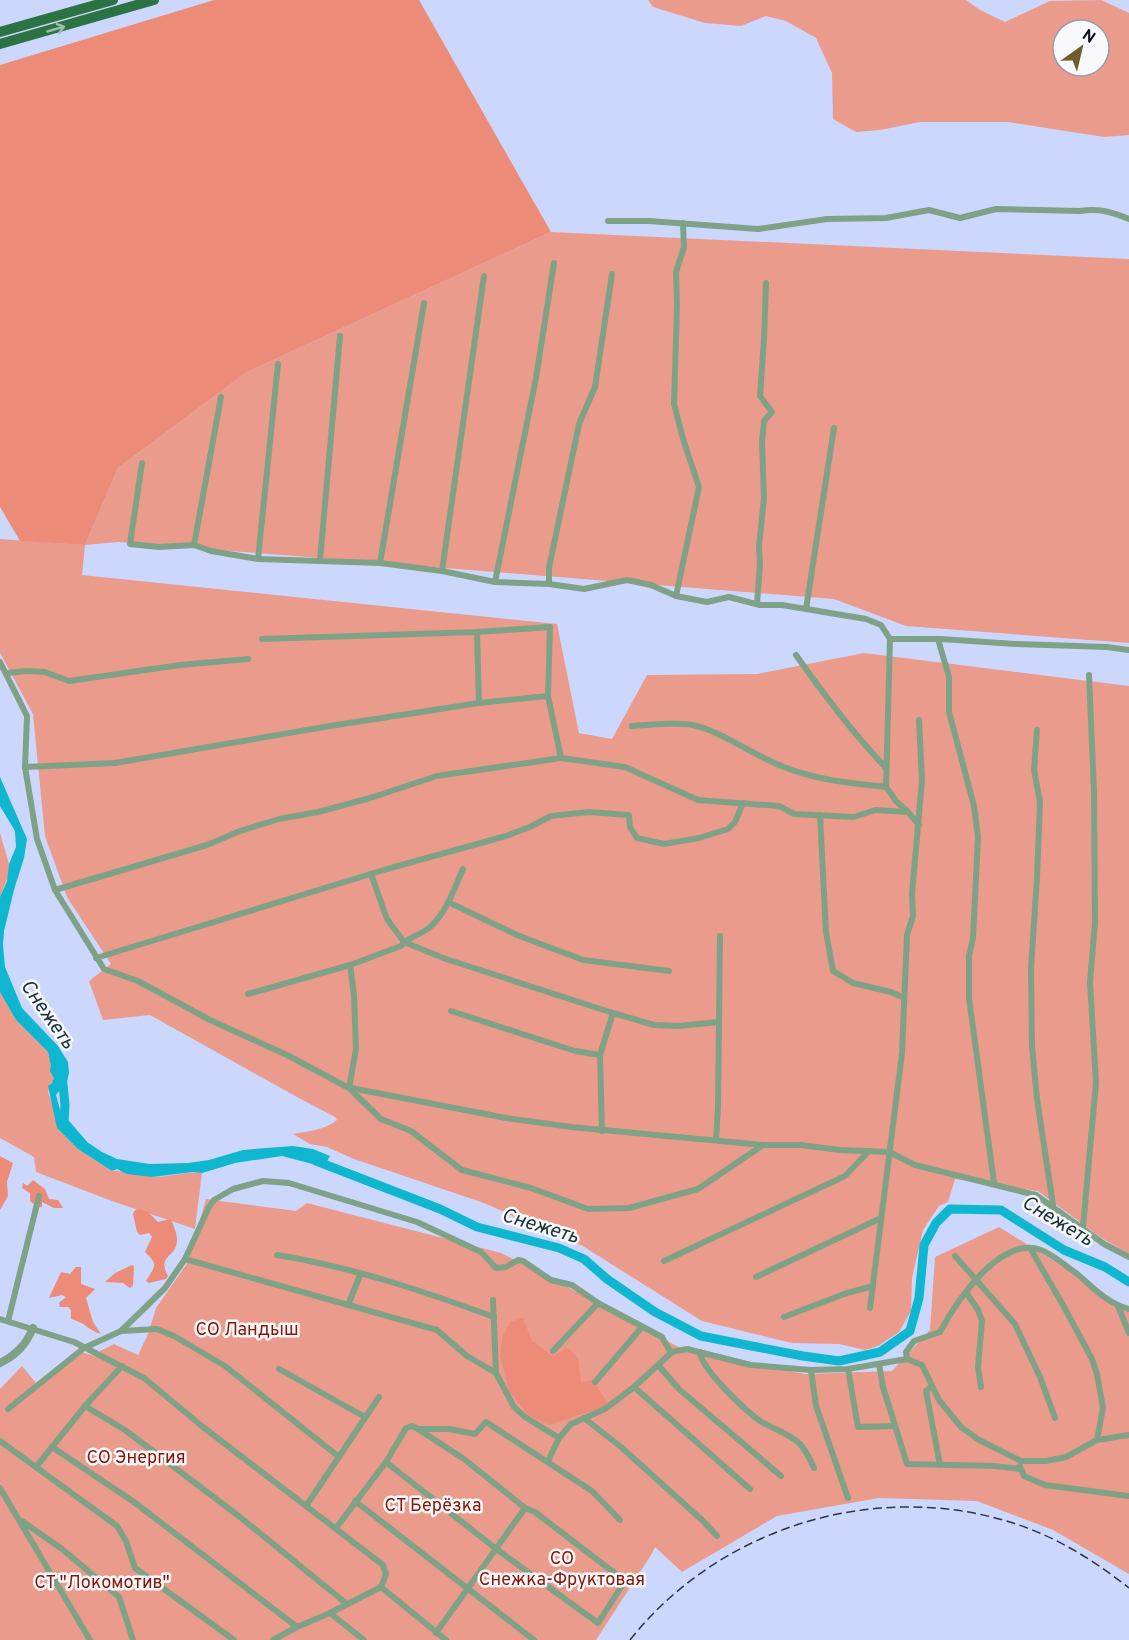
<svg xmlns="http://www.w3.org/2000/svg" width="1129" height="1640" font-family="Overpass,sans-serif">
  <rect width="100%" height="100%" fill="#ccd7fd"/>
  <g fill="#eb9b8b" fill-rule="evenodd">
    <path d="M648 0H966L980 10 1005 22 1050 1 1101 0 1129 13V135L1104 137 1008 122H920L880 130 856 132 833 119 832 73 816 38 786 21 766 16 741 26 705 23 653 7ZM1063 30H1099V66H1063Z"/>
    <path d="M551 232 1129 259V643L906 626 834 599 118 542 85 545 82 575 557 624 579 733 612 739 647 675 757 674 864 653 1129 686V1254L1100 1237 1038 1191 955 1179 948 1202 939 1206 923 1230 912 1278 911 1311 899 1332 878 1346 865 1350 839 1344 792 1343 702 1321 581 1245 539 1232 511 1215 484 1203 354 1159 327 1147 310 1144 293 1134C307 1131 326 1130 337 1120L335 1117 297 1097 150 1015 103 1020 89 981 111 964 67 897 45 836 33 714 0 653V539L85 545 118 468 247 372Z"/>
    <path d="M0 833 9 864 8 876 0 897Z"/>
    <path d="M0 992 16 1020 48 1052 54 1078 52 1083 50 1084 48 1092 55 1111 57 1128 78 1149 112 1171C118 1169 144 1176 154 1177 170 1177 186 1171 202 1173L195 1229 112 1201 36 1172 34 1157 0 1138Z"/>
    <path d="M206 1199 296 1211 307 1203 501 1253 587 1297 684 1350 805 1374 892 1371 930 1330 935 1257 999 1227 1090 1283 1129 1311V1574L1053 1530 977 1501 879 1498 777 1516 682 1572 655 1547 651 1555 596 1640H0V1389L22 1366 36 1383 81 1352 98 1357 100 1351 114 1344 138 1355 148 1334 156 1308 188 1262Z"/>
  </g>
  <g fill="#ed8b79">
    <path d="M214 0H419L551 232 247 372 118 468 85 545 20 541 0 507V65Z"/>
    <path d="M0 1156 13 1163 7 1182 8 1196 0 1210Z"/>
    <path d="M33 1180 45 1189 49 1199 58 1200 63 1208H54L42 1202V1207H37L30 1201V1193L22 1188 23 1183 27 1186Z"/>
    <path d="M139 1209 148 1212 158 1222 171 1219C173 1225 178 1235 177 1242 175 1258 157 1255 168 1276L166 1279 149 1283 146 1281C155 1266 159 1265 145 1252L152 1237 149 1233 140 1235 137 1232 133 1214 135 1210Z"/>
    <path d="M132 1265 134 1266 133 1285 130 1288 123 1283 105 1282 115 1273Z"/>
    <path d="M76 1267H81V1284L95 1289 86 1298 93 1322 101 1334C89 1331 85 1322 71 1319V1310L68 1307H60L59 1303 66 1297 62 1295 49 1298 61 1272 70 1274Z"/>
    <path d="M523 1318 532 1341 553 1356 568 1348 578 1358 581 1382 593 1380 609 1405 549 1425 528 1415 509 1391 500 1356 503 1335 510 1322Z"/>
  </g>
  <path fill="#0eb7cf" d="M0 777 27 839 24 858 14 890 4 931 3 945 5 967 22 1008 58 1046 68 1062 69 1073 67 1082 56 1095 62 1117 72 1132 102 1152 117 1159 150 1164 188 1163 209 1160 243 1150 293 1146 313 1149 330 1156 324 1167 282 1156 235 1163 202 1173 193 1172 152 1177 127 1174 117 1169 112 1171 78 1149 57 1128 48 1086 52 1083 54 1078 50 1071 51 1066 48 1052 16 1020 0 992V897L7 881 9 864 16 847 15 831 0 806Z"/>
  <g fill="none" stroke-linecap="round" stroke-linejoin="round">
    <g stroke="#0eb7cf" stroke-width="9">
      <path d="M62 1075 65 1105 64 1122 83 1144"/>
      <path d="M316 1161 440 1209 477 1227 559 1248 584 1259 607 1279 655 1312 701 1336 803 1356 839 1361 880 1352 910 1331 919 1298 924 1245 936 1223 950 1209 1001 1210 1064 1250 1105 1267 1129 1282"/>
    </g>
    <g stroke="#7fa287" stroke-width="6">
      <path d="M608 221H649L758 229 827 219 886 218 929 210 960 218 996 209 1080 211C1099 208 1112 212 1129 219"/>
      <path d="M142 463 130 544 159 547 194 545 211 551 258 559 380 563 442 571 495 582 549 584 584 589 627 580 651 585 676 596 707 602 729 597 760 605H782L866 619 881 625 890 639H941L1015 644 1107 647 1129 650"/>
      <path d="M194 545 221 397"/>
      <path d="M258 559 278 364"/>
      <path d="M320 560 340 336"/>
      <path d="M380 563 424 303"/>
      <path d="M442 571 484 276"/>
      <path d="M495 582 536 378 554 263"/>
      <path d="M549 584V568L579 424 595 387 612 274"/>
      <path d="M676 596 699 487 683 439 674 404 677 306 676 272 684 247 683 223"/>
      <path d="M757 604 760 564 759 546 764 498 762 442 764 421 772 412 760 396 764 339 766 283"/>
      <path d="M806 609 834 428"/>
      <path d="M477 632 479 703"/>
      <path d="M262 639 477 632 550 627 548 696 561 758"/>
      <path d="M890 639 886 787 896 801 908 812"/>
      <path d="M938 639 949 677V712L974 806 978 837 973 938 969 956V998L994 1183"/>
      <path d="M796 655C824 695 853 733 886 768"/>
      <path d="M0 662 27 716 25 767 37 839 55 890 104 969 138 981 210 1020 287 1055 349 1088 381 1119 411 1131 462 1170 531 1188 588 1209 629 1208 698 1189 763 1145"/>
      <path d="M7 673 27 671 45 672 69 681 180 665 248 659"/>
      <path d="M632 726C651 725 673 722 692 725 717 729 754 755 779 765 814 780 849 783 886 787"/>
      <path d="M1037 730 1034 770 1040 802 1037 878 1031 968 1032 1046 1037 1099 1053 1205"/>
      <path d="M25 767 115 763 330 726 479 703 548 696"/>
      <path d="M820 815 826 932 833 971 853 983 891 992 904 998"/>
      <path d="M371 874 387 919 404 942 446 959 613 1013 654 1025 679 1026 719 1022"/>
      <path d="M55 890 207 845 240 831 279 819 318 812 370 798 437 776 561 758 625 767 698 800 779 806 794 814 854 817 875 810 908 812 919 825"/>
      <path d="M448 902 517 935 583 960 669 971"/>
      <path d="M96 958 387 869 506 836 530 827 551 816 589 812 629 815 630 827 637 838 664 844 699 838 728 829 735 822 743 803"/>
      <path d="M248 994 350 965 401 946C408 937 420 935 429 928 446 914 454 889 463 869"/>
      <path d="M451 1011 575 1051 600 1055"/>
      <path d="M349 1088 356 1049 354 995 350 965"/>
      <path d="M351 1088 506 1118 571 1127 763 1145H801L840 1150 889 1152 915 1165 1036 1195 1104 1244 1129 1257"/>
      <path d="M602 1131 600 1055 613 1013"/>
      <path d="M716 1140 718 1107 720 936"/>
      <path d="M1083 1227 1096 1083 1090 982 1095 923 1094 791 1089 675"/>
      <path d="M1030 1248 1063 1305 1092 1359 1097 1374 1103 1408 1097 1440"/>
      <path d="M277 1255C352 1267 423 1291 494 1317"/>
      <path d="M955 1256 1015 1324 1040 1377 1055 1418"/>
      <path d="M185 1259 437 1330 467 1356 496 1373 514 1407 525 1417 559 1438"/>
      <path d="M664 1261 845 1176 869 1151"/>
      <path d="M756 1277 881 1218"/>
      <path d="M966 1292 978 1310 982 1321 978 1367 981 1387"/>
      <path d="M493 1300 496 1373"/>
      <path d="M348 1305 361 1273"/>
      <path d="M1118 1306 1129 1333"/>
      <path d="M870 1308 902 1053 907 935 913 916 912 894 922 780 919 720"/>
      <path d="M784 1317 844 1294 873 1286"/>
      <path d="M0 1319 74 1342 144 1378 203 1427 383 1565 386 1574 381 1587"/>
      <path d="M8 1321 39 1196"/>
      <path d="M121 1331 157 1329 174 1336 225 1366 339 1457"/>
      <path d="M553 1351 598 1303"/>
      <path d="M700 1352C701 1369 746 1411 760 1421 773 1429 789 1433 800 1444 806 1451 810 1459 814 1468"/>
      <path d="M907 1359 906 1352 914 1341 940 1332C956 1302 1000 1235 1041 1250 1052 1254 1066 1266 1076 1273 1093 1287 1106 1303 1129 1309"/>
      <path d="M879 1364 883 1387 907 1464 995 1466 1020 1469"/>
      <path d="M658 1365 679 1389 781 1476"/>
      <path d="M279 1369 365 1417"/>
      <path d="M848 1369 858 1427 895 1426"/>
      <path d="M811 1370 816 1406 848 1498"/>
      <path d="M595 1382 642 1327"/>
      <path d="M932 1386 926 1391 940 1465"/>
      <path d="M634 1387 750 1489"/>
      <path d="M85 1406 125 1430 240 1517 347 1604"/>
      <path d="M8 1409 84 1348 121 1331 165 1288 185 1259 209 1207 214 1200 233 1189 263 1181 289 1183 417 1222 481 1252 496 1268 506 1267 518 1260 523 1261 551 1280 572 1285 598 1303 662 1337 671 1353"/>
      <path d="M584 1418 621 1447 702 1520 717 1536"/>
      <path d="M0 1441 117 1526 126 1541 135 1568 234 1640"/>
      <path d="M52 1447 134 1502 297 1627"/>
      <path d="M548 1461 559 1438 571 1424 605 1409 634 1387 671 1353 676 1351 687 1349 751 1365 811 1370 848 1369 907 1359 922 1365 939 1400 961 1427 979 1440 1021 1461H1046L1066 1457 1097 1440 1129 1435"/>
      <path d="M386 1462 495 1548 598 1623 625 1581 535 1512 525 1508 464 1459 418 1429"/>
      <path d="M1020 1466 1024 1476 1045 1485 1129 1496"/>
      <path d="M36 1467 85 1406 122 1366"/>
      <path d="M0 1488 90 1640"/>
      <path d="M355 1501 534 1640"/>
      <path d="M306 1506 379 1397"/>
      <path d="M22 1521 62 1549 119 1597 133 1640"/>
      <path d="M336 1528 386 1462 406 1428 412 1426 418 1429H449L475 1434 486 1422 592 1491 620 1520"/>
      <path d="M381 1587 446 1640"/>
      <path d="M330 1613 364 1640"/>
      <path d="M436 1633 525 1508"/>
      <path d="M273 1640 297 1627 330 1613 381 1587"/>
    </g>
    <path stroke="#7fa287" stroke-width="8" d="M0 1363C16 1355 26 1345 33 1328"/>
    <g stroke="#2c7343" stroke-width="10">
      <path d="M0 32 113 0"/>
      <path d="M0 44 154 0"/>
    </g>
    <path stroke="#2e3344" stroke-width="1.5" stroke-dasharray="9 4.5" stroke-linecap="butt" d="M630 1640C721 1525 881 1478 1019 1525 1060 1539 1096 1562 1129 1588"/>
  </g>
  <defs><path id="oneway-shaft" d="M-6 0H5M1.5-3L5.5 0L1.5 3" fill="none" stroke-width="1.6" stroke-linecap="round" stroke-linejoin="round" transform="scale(1.5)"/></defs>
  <use stroke="#9cbda9" href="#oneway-shaft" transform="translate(56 29) rotate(-16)"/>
  <g text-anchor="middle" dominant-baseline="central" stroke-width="5" stroke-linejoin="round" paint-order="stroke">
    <g font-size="18" fill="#8a1504" stroke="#f8f9fd">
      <text x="247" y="1330">СО Ландыш</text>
      <text x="136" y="1458">СО Энергия</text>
      <text x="433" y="1506">СТ Берёзка</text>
      <text x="562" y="1559">СО<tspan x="562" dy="21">Снежка-Фруктовая</tspan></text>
      <text x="102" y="1583">СТ "Локомотив"</text>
    </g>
    <g font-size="20" font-style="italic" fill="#1b3237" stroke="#f8f9fd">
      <text transform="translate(47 1015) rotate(55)">Снежеть</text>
      <text transform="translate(1057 1222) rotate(31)">Снежеть</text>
      <text transform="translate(540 1227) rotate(17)">Снежеть</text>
    </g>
  </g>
  <g transform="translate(1081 48) rotate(34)"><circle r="28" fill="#f8f9fd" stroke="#9a9ca3" stroke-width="1.5"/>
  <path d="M0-4.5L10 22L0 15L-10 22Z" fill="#6e5d2b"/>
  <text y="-9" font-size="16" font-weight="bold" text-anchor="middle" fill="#0c101c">N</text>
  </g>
</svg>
